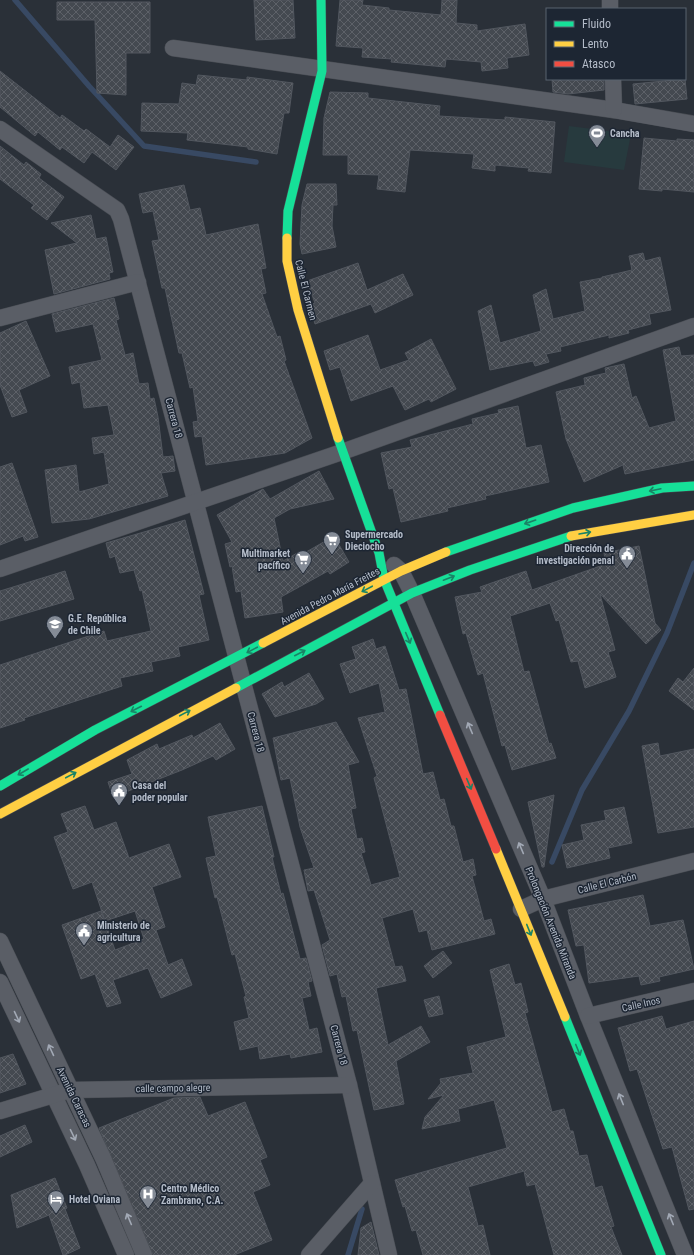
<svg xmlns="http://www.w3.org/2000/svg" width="694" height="1255" font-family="'Roboto Condensed',sans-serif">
  <defs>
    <pattern id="building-cross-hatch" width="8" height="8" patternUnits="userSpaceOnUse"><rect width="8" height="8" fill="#444950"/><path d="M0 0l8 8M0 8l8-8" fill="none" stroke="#5d6168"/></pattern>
  </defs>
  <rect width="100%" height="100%" fill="#2a3038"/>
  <path fill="#273a3e" d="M569 126 631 134 624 170 564 162Z"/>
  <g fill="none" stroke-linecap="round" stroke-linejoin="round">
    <g stroke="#384963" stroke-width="5.5">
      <path d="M15 0 89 86 144 146 256 162"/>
      <path d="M552 862 582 790 629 711 667 633 694 563"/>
      <path d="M348 1255 362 1209"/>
    </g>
  </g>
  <g fill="url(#building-cross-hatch)" stroke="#52575f">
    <path d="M254 0H293L295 38 256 40Z"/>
    <path d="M340 0H363L362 5 389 8V10L441 15 442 0H457L456 23 477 25V31L525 24 529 55 507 58 508 68 482 71 481 62 446 59 445 67 391 62 392 59 362 57 363 48 336 46Z"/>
    <path d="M57 2H150V53H126V95L97 93 95 20H57Z"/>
    <path d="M0 71 60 118 62 115 84 131 86 129 110 147 118 135 134 147 116 170 92 152 84 163 62 147 60 150 38 132 35 136 0 107Z"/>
    <path d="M198 75 247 80V77L293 83 289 113H284L277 154 248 149V147L187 140 188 133 141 131 142 103 179 104 182 83 196 85Z"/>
    <path d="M552 79H604V90L568 94 553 92Z"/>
    <path d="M685 79 687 99 635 104 633 84Z"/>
    <path d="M330 92 368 93V98L440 106 439 116 505 120V117L555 122 551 173 528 171 529 168 495 165V171L472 168 474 154 410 150 405 192 377 189 379 175 348 174V155H323L324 118Z"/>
    <path d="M644 138 677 141V139L694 140V192L662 189V191L639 189Z"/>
    <path d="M0 146 24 165 26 162 41 174 39 178 64 197 47 220 31 208 34 205 0 179Z"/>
    <path d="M307 184H336L337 205H333L332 226 336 247 302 254 300 244 302 205Z"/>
    <path d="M184 185 190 210 200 208 206 235 258 224 266 268 261 269 266 293 262 294 277 337 280 336 286 360 284 361 312 438 285 453 206 465 202 436 195 437 193 422 198 421 193 387 190 388 182 353H179L165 288H162L152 241 159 240 153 211 143 213 139 194Z"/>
    <path d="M91 215 96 239 106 237 113 272 109 273 110 279 54 294 45 250 77 243 51 223Z"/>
    <path d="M643 253 645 261 660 257 671 310 649 314 651 324 628 330 629 333 609 338V335L560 347 561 351 546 354 549 362 535 366 533 361 490 370 478 311 491 305 500 343 541 331 533 295 546 289 553 319 585 311 580 282 602 278V277L632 270 629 256Z"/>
    <path d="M358 263 367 290 403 274 413 295 375 313 371 304 315 324 310 305 315 303 307 281Z"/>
    <path d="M114 298 119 319 116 320 125 355 133 353 139 384 148 383 150 399 154 398 158 417 163 457 173 456 175 471 161 473 168 496 89 519 52 523 45 470 76 465 79 492 109 484 104 452 94 454 92 438 114 435 108 405 84 408 80 382 72 384 69 367 102 360 93 324 56 332 52 314Z"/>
    <path d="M26 321 50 376 19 390 27 412 12 417 0 385V333Z"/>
    <path d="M368 335 380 370 409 360 405 353 431 339 456 389 431 402 429 399 405 410 393 386 351 401 340 367 330 370 324 351Z"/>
    <path d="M679 347 681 356 694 355V460L625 474 623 465 584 482 566 439 556 392 585 385 584 378 606 373 605 368 624 364 632 398 636 396 649 428 676 421 663 350Z"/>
    <path d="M518 406 526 448 541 445 549 482 485 496 486 499 447 508 448 511 401 522 393 488 389 489 381 453 412 447 410 440 473 424 472 419 499 413 498 410Z"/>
    <path d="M12 463 38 537 25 541 23 536 0 545V467Z"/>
    <path d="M319 471 334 499 290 509 274 518 283 561 299 552 301 555 334 536 349 562 330 574 328 571 281 597 283 612 245 618 241 591 236 592 232 566 230 567 225 544 232 542 217 515 263 489 270 499Z"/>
    <path d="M185 520 204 594 199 595 209 640 178 647 180 656 151 662 153 671 120 678 122 686 24 718 25 720 0 728V665L104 631 107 641 151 631 142 590 140 591 134 570 120 573 115 556 110 558 106 543Z"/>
    <path d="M639 546 655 623 661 630 646 644 600 594 615 650 608 652 616 677 585 688 578 661 571 662 559 620 556 621 550 603 510 616 524 672 529 671 549 744 551 743 556 758 512 770 505 745 502 746 483 673 478 675 466 633 463 634 455 597 482 592 480 587 526 571 532 590 606 564 604 553Z"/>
    <path d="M65 571 74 599 0 621V591Z"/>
    <path d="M373 639 376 649 385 646 399 690 406 689 423 774 433 772 440 800 444 799 451 826H454L463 862 473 859 476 875 472 876 484 921 491 919 495 934 432 950 427 930 419 932 413 909 382 918 395 967 402 966 406 981 376 988 388 1045 421 1026 430 1042 396 1061 404 1104 374 1110 357 1030 353 1031 346 996 342 997 337 974 330 976 322 945 330 940 314 890 308 891 304 870 314 868 300 827 290 778 281 780 273 738 336 722 359 762 348 765 356 808 351 809 357 839 362 838 365 852 361 853 371 885 400 877 374 778 377 776 358 718 385 712 379 683 350 693 340 664 356 659 352 647Z"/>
    <path d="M694 668V710L669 691 678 678 683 682Z"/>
    <path d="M309 673 324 699 316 704 275 717 262 694 282 682 284 687Z"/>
    <path d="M220 723 235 749 216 760 213 756 182 770 113 797 108 782 132 774 127 760 157 744 159 749 192 735 193 738Z"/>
    <path d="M658 743 660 756 694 749V827L658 833 642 746Z"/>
    <path d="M554 795 544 867H542L528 802Z"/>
    <path d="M85 806 94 830 116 822 129 858 169 844 181 877 152 887 165 927 156 930 168 965 182 959 192 985 161 998 148 968 113 980 121 1003 107 1007 95 974 81 979 62 925 101 911 115 950 144 939 135 911 105 921 92 882 73 889 54 837 68 832 61 814Z"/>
    <path d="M262 806 274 857H272L281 894 283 893 300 959 306 958 312 981 308 982 311 996 302 998 309 1030 317 1028 322 1052 291 1058 290 1054 260 1059 258 1046 240 1050 234 1022 249 1018 244 997 246 996 235 954 232 955 217 897 215 898 206 858 216 856 208 817Z"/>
    <path d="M624 807 632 843 608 848 610 858 567 868 562 845 584 840 581 825 606 820 604 811Z"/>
    <path d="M643 895 650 926 683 920 694 969 659 977 660 981 641 985 639 976 589 983 584 945 576 946 568 910Z"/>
    <path d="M443 951 452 963 433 978 424 966Z"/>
    <path d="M509 964 515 985 521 983 528 1012 525 1013 552 1112 564 1109 570 1131H573L579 1156 587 1155 595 1188 602 1186 614 1226 611 1227 622 1255H554L535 1184 527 1186 524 1171 468 1187 478 1226 483 1225 490 1255H423L416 1230 412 1231 405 1206 403 1207 395 1180 507 1148 494 1100 458 1109 460 1121 422 1129 425 1117 444 1095 428 1099 441 1083 440 1079 473 1073 467 1047 506 1037 490 970Z"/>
    <path d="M439 996 443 1014 429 1017 424 1000Z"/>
    <path d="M662 1016 666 1029 694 1021V1209L689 1210 672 1147 663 1149 637 1069 630 1071 618 1028Z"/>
    <path d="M13 1054 26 1084 0 1093V1058Z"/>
    <path d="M200 1097 208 1116 245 1102 267 1157 260 1160 270 1185 253 1192 272 1240 234 1255H153L99 1128 174 1098Z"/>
    <path d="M25 1125 32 1142 0 1157V1136Z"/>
    <path d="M55 1178 67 1208 65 1209 80 1248 65 1255H63L49 1215 17 1228 11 1195Z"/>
    <path d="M371 1222 379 1255H358L361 1228Z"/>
  </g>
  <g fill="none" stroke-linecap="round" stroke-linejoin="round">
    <g stroke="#484c53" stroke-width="17">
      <g id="street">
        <path d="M610 0V9"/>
        <path d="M173 48 614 110 694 124"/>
        <path d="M613 79 614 110"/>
        <path d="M0 129 117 210 121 219 349 1085 389 1255"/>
        <path d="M0 318 138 282"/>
        <path d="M394 565 401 571 412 593 543 899 588 1016 685 1255"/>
        <path d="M0 569 342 452 694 326"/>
        <path d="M521 909 543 899 694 861"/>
        <path d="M0 941 103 1158 144 1255"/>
        <path d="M0 982 87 1165 126 1255"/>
        <path d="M588 1016 694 991"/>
        <path d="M0 1111 70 1090 349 1085"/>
        <path d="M309 1255 372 1183"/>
      </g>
    </g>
    <g stroke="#484c53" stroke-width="10">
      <g id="fast">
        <path d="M287 238 288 211 322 71 321 0"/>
        <path d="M338 438 379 553 384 579 440 715"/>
        <path d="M446 552 573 508 662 488 694 486"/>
        <path d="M236 688 412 593 470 570 571 536"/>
        <path d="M0 786 95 730 263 643"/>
        <path d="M565 1017 661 1255"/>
      </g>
    </g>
    <g stroke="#484c53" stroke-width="10">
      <g id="slow">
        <path d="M287 238V261L298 310 338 438"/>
        <path d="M571 536 694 515"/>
        <path d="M263 643 401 571 446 552"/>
        <path d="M0 814 236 688"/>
        <path d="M496 849 565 1017"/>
      </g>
    </g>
    <g stroke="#484c53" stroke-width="10">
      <path id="jam" d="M440 715 496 849"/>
    </g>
    <use href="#street" stroke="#5a5e66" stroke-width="16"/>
    <use href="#fast" stroke="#16e098" stroke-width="9"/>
    <use href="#slow" stroke="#ffcf43" stroke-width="9"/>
    <use href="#jam" stroke="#f24e42" stroke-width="9"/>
  </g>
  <defs><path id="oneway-shaft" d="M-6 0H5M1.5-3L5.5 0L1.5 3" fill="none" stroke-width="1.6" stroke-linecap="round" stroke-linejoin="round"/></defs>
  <g stroke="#1a8366">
    <use href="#oneway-shaft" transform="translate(655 490) rotate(168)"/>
    <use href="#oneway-shaft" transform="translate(530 522) rotate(161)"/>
    <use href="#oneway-shaft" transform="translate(585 533) rotate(-10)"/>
    <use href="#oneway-shaft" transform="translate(449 578) rotate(-21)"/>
    <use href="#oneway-shaft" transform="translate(367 589) rotate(152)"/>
    <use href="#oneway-shaft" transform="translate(408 638) rotate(67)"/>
    <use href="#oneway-shaft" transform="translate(252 650) rotate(152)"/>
    <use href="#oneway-shaft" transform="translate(300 653) rotate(-27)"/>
    <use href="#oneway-shaft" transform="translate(136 709) rotate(153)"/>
    <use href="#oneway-shaft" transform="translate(185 713) rotate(-28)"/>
    <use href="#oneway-shaft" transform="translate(23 772) rotate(150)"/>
    <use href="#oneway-shaft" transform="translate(71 775) rotate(-28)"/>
    <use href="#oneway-shaft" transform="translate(469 784) rotate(67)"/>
    <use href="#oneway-shaft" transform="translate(529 930) rotate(68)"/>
    <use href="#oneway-shaft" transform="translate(578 1050) rotate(68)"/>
  </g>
  <g stroke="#a2a9b5">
    <use href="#oneway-shaft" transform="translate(470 728) rotate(-113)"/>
    <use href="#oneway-shaft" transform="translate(521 848) rotate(-113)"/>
    <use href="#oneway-shaft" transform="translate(17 1017) rotate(65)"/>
    <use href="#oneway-shaft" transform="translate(51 1050) rotate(-115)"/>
    <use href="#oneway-shaft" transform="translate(621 1099) rotate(-112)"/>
    <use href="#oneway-shaft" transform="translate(73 1135) rotate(64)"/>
    <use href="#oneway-shaft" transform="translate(129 1219) rotate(-113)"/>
    <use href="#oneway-shaft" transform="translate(671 1219) rotate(-112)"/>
  </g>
  <defs>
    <g id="stadium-pin" transform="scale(0.9)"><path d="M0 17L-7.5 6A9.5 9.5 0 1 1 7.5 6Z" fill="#848b96" stroke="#1d2633"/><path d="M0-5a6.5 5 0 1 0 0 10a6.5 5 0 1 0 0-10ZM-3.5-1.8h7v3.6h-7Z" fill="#fff"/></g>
    <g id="supermarket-pin" transform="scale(0.9)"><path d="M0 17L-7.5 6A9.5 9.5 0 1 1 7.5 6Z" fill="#848b96" stroke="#1d2633"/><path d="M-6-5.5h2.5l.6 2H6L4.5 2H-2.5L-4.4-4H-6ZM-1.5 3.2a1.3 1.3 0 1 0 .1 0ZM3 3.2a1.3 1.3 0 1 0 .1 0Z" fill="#fff"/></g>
    <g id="civic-pin" transform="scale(0.9)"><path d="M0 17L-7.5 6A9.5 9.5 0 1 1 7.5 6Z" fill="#848b96" stroke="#1d2633"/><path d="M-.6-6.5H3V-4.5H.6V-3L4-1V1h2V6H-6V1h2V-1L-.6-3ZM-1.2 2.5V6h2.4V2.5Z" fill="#fff"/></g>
    <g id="school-pin" transform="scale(0.9)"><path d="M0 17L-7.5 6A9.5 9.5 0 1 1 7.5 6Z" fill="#848b96" stroke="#1d2633"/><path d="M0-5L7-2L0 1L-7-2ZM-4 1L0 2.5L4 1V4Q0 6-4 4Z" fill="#fff"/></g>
    <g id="hospital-pin" transform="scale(0.9)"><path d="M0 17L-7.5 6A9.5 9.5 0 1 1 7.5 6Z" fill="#848b96" stroke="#1d2633"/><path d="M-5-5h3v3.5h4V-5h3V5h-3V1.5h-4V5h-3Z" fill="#fff"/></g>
    <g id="hotel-pin" transform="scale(0.9)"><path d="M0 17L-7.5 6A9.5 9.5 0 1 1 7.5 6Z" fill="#848b96" stroke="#1d2633"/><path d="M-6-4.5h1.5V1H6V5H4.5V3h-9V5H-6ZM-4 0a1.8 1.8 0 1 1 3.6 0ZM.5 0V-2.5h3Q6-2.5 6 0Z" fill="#fff"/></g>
  </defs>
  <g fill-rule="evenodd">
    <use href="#stadium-pin" x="597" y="133"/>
    <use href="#supermarket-pin" x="332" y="540"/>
    <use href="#civic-pin" x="627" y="554"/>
    <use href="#supermarket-pin" x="303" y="559"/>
    <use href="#school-pin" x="55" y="624"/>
    <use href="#civic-pin" x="119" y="791"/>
    <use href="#civic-pin" x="84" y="931"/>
    <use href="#hospital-pin" x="148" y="1194"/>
    <use href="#hotel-pin" x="56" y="1199"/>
  </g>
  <g text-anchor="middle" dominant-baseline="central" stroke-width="3" stroke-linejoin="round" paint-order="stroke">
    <g font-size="10" font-weight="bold" fill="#b4bcc9" stroke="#1d2633" text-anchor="start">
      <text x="610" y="133">Cancha</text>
      <text x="345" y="534">Supermercado<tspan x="345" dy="12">Dieciocho</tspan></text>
      <text x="614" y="548" text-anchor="end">Dirección de<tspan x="614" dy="12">investigación penal</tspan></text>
      <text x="290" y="553" text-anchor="end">Multimarket<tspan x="290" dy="12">pacífico</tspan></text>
      <text x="68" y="618">G.E. República<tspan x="68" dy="12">de Chile</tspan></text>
      <text x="132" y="785">Casa del<tspan x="132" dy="12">poder popular</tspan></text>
      <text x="97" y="925">Ministerio de<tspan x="97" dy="12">agricultura</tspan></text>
      <text x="161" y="1188">Centro Médico<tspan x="161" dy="12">Zambrano, C.A.</tspan></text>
      <text x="69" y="1199">Hotel Oviana</text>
    </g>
    <g font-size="10" fill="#b4bcc9" stroke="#1d2633">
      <text transform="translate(306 290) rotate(76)">Calle El Carmen</text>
      <text transform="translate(174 418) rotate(75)">Carrera 18</text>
      <text transform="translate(330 596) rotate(-28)">Avenida Pedro María Freites</text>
      <text transform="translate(256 732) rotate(75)">Carrera 18</text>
      <text transform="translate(607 883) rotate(-14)">Calle El Carbón</text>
      <text transform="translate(551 923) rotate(68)">Prolongación Avenida Miranda</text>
      <text transform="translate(641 1004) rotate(-13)">Calle Inos</text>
      <text transform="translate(339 1045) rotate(75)">Carrera 18</text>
      <text transform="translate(173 1088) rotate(-1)">calle campo alegre</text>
      <text transform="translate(74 1097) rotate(64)">Avenida Caracas</text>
    </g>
  </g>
  <rect x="546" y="8" width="140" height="72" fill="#1d2633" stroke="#59626f"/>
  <rect x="554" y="21" width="20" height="6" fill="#16e098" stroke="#59626f"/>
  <text x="582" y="28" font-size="12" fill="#b4bcc9">Fluido</text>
  <rect x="554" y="41" width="20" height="6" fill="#ffcf43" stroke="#59626f"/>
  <text x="582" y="48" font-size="12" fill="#b4bcc9">Lento</text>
  <rect x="554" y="61" width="20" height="6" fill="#f24e42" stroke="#59626f"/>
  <text x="582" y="68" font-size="12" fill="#b4bcc9">Atasco</text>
</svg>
